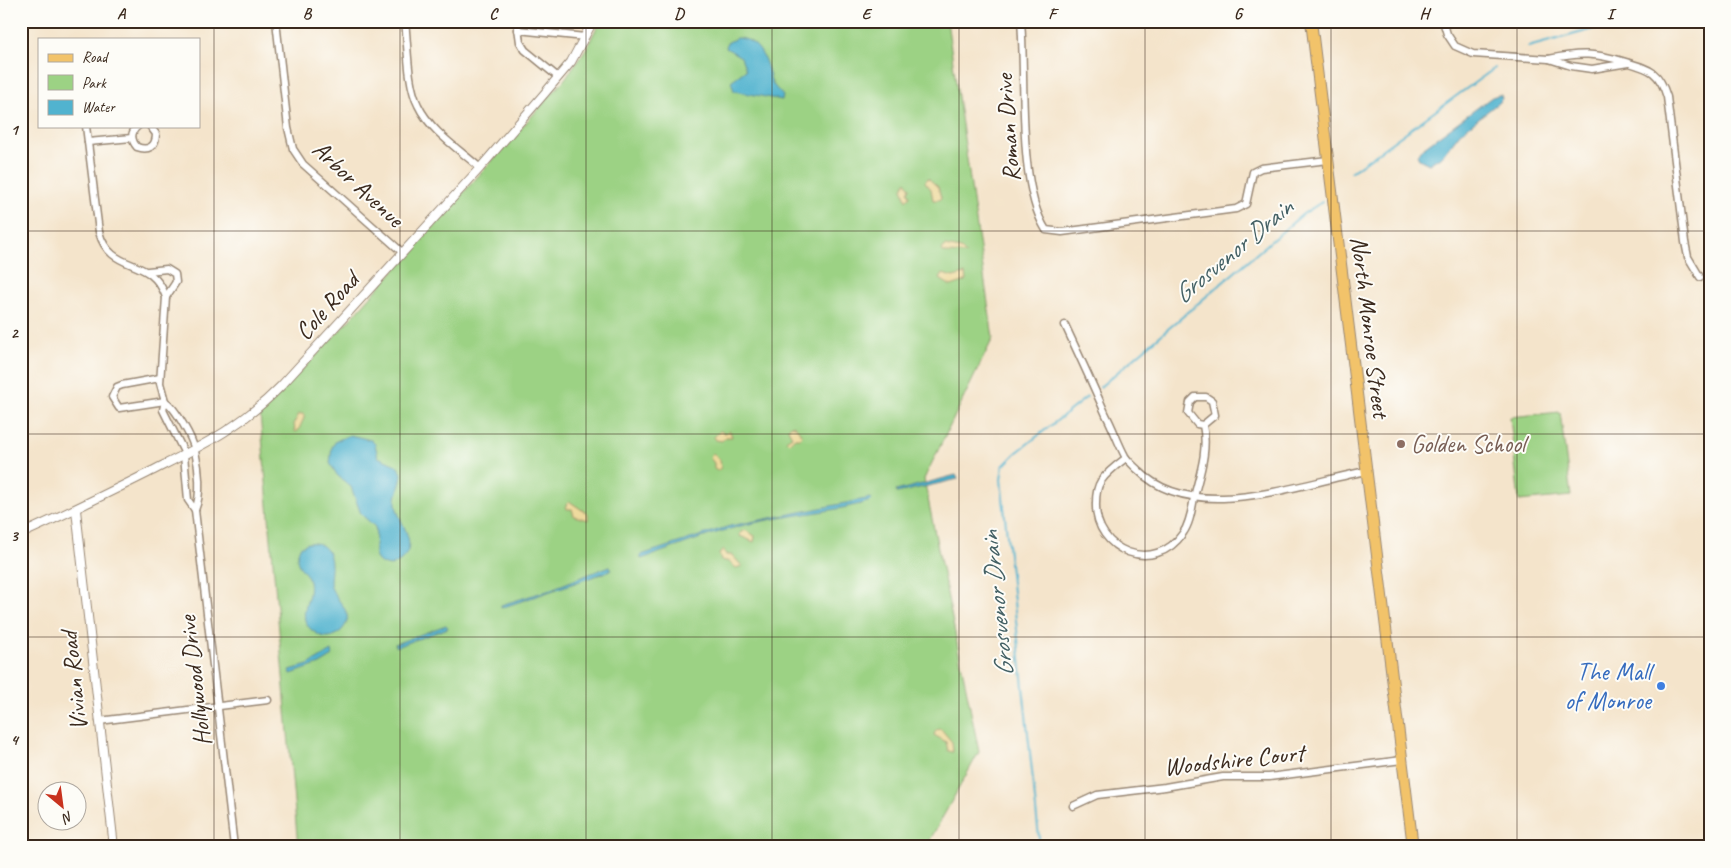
<svg xmlns="http://www.w3.org/2000/svg" width="1731" height="868" font-family="Caveat,sans-serif">
  <rect width="100%" height="100%" fill="#fdfcf7"/>
  <filter id="ink" filterUnits="userSpaceOnUse"><feTurbulence type="fractalNoise" baseFrequency=".02" numOctaves="2"/><feDisplacementMap in="SourceGraphic" scale="10" xChannelSelector="R" yChannelSelector="G"/><feConvolveMatrix kernelMatrix="1 2 1 2 8 2 1 2 1" color-interpolation-filters="sRGB"/></filter>
  <filter id="wash" filterUnits="userSpaceOnUse"><feTurbulence type="fractalNoise" baseFrequency=".0096" numOctaves="4" result="noise"/><feDisplacementMap in="SourceGraphic" scale="20" xChannelSelector="R" yChannelSelector="G"/><feGaussianBlur stdDeviation="1.12" result="paint"/><feColorMatrix in="noise" values="0 0 0 0 0 0 0 0 0 0 0 0 0 0 0 0 0 1.4 0 .05"/><feComposite in="paint" operator="in"/></filter>
  <g filter="url(#wash)">
    <rect width="100%" height="100%" fill="#f4e4cb"/>
    <g fill="#9cd284" stroke="#6c7e51">
      <path d="M600 21H947L993 338 924 479 979 752 926 847H298L260 414 347 323 564 80 586 49Z"/>
      <path d="M1560 412 1571 496 1519 501 1510 417Z"/>
    </g>
    <g fill="#eeda9e" stroke="#94825e">
      <path d="M928 178 938 187 941 198 939 200H933L931 189 925 182Z"/>
      <path d="M906 181 910 188 908 192 910 196 906 200 902 188Z"/>
      <path d="M945 246 961 249 966 254 944 253 942 250Z"/>
      <path d="M943 274 953 277 965 274 966 281 951 286 940 279Z"/>
      <path d="M299 414H304V418L298 431 295 432 294 423Z"/>
      <path d="M791 425 795 426 802 435 800 438H795L789 443 786 440 792 436 788 429Z"/>
      <path d="M720 431 725 433 730 431 732 437H726L722 441 716 440 714 437Z"/>
      <path d="M713 453 720 460 721 467 718 471 714 469V463L710 458Z"/>
      <path d="M569 501 588 514V520L574 516 572 509H567L566 505Z"/>
      <path d="M745 530 755 536 754 542 740 536V533Z"/>
      <path d="M724 550 726 555H732L742 566 736 568 730 562 721 560 719 554Z"/>
      <path d="M941 729 952 742 953 752 948 751 946 742 934 735 936 730Z"/>
    </g>
    <g fill="#51b3cf" stroke="#466e76">
      <path d="M736 38C760 38 766 61 771 80 773 86 779 91 783 96L782 100 734 91 731 81 746 70 741 57 726 48 727 43Z"/>
      <path d="M1498 95H1501L1502 99 1498 103 1460 133 1443 155 1429 164 1419 159 1417 155 1420 150 1492 97Z"/>
      <path d="M350 435 371 440 375 444 378 457 396 465 402 473C402 484 395 493 396 504 398 525 427 549 391 566 365 563 379 543 375 527L361 514 351 487 337 475 330 463 332 447 336 441Z"/>
      <path d="M956 475 958 479 897 493 896 491Z"/>
      <path d="M871 498V501C834 512 795 514 758 522 718 530 680 546 641 559V555L730 526Z"/>
      <path d="M308 543C325 541 332 553 331 569 331 575 329 581 331 587 336 602 358 614 341 631 337 634 333 637 327 637 322 637 317 634 313 631 294 617 313 600 309 582 306 567 291 568 300 547Z"/>
      <path d="M610 566 612 570 598 575 501 608V605L546 591Z"/>
      <path d="M446 625 448 628 396 647 395 644Z"/>
      <path d="M332 651 333 656 320 664 291 674 290 670 308 665Z"/>
    </g>
    <g fill="none" stroke-linecap="round" stroke-linejoin="round">
      <g stroke="#51b3cf" stroke-width="2">
        <path d="M1528 47 1623 21"/>
        <path d="M1351 172 1495 68"/>
        <path d="M1100 387 1303 214 1322 202"/>
        <path d="M1040 847 1001 479 1003 466 1016 453 1087 397"/>
      </g>
    </g>
  </g>
  <g filter="url(#ink)">
    <g fill="none" stroke-linecap="round" stroke-linejoin="round">
      <g stroke="#988774" stroke-width="9">
        <g id="minor">
          <path d="M276 21 288 128 293 149 303 164 403 253"/>
          <path d="M405 21C408 45 407 84 418 105 430 131 460 150 480 168"/>
          <path d="M517 21 520 42 525 50 558 77"/>
          <path d="M1021 21C1026 77 1017 185 1046 230L1062 232 1236 209 1246 204 1253 172 1261 168 1328 160"/>
          <path d="M1443 21 1447 34 1455 46 1473 54 1549 59 1571 66 1592 69 1628 63"/>
          <path d="M518 30 585 37"/>
          <path d="M1549 59C1580 52 1596 53 1626 62 1650 69 1659 71 1667 97L1685 242 1688 257 1700 277"/>
          <path d="M86 126 99 232C111 275 151 254 166 297L160 383 165 401 163 410 185 454"/>
          <path d="M138 126C130 132 131 140 137 147 148 151 156 147 156 134L150 126"/>
          <path d="M88 142 132 138"/>
          <path d="M148 271 167 269 175 274 176 282 166 297"/>
          <path d="M1065 325C1079 355 1093 385 1106 415 1113 428 1118 443 1125 456 1128 461 1134 466 1138 470 1193 526 1300 483 1367 471"/>
          <path d="M160 378 122 385 117 387 112 397 119 408 165 401"/>
          <path d="M165 401C175 407 193 439 195 451 199 468 202 494 195 510"/>
          <path d="M184 455 188 500 195 510 234 847"/>
          <path d="M1126 458C1118 464 1107 472 1101 481 1097 487 1096 496 1096 503 1094 552 1155 575 1183 533 1191 522 1192 506 1195 493 1201 470 1208 449 1203 425L1215 415 1212 401 1206 397H1195L1190 402 1188 413 1197 424 1203 425"/>
          <path d="M99 721 268 700"/>
          <path d="M1073 806 1097 795 1165 787 1223 777H1269L1402 760"/>
        </g>
      </g>
      <g stroke="#988774" stroke-width="10">
        <g id="tertiary">
          <path d="M76 510 114 847"/>
          <path d="M21 534C64 515 106 494 148 473 201 446 239 429 281 386L480 168 544 94 571 62 593 21"/>
        </g>
      </g>
      <g stroke="#988774" stroke-width="12">
        <path id="primary" d="M1311 21 1413 847"/>
      </g>
      <use href="#minor" stroke="#fff" stroke-width="6"/>
      <use href="#tertiary" stroke="#fff" stroke-width="8"/>
      <use href="#primary" stroke="#f2c36a" stroke-width="10"/>
    </g>
  </g>
  <path fill="none" stroke="#3b2a1e" stroke-width="1" stroke-opacity="0.55" d="M214 21V847M400 21V847M586 21V847M772 21V847M959 21V847M1145 21V847M1331 21V847M1517 21V847M21 231H1710M21 434H1710M21 637H1710"/>
  <circle fill="#8d6e63" stroke="#fdfcf7" stroke-width="2" cx="1401" cy="444" r="5"/>
  <circle fill="#3f7fe0" stroke="#fdfcf7" stroke-width="2" cx="1661" cy="686" r="5"/>
  <g text-anchor="middle" dominant-baseline="central" stroke-width="4" stroke-linejoin="round" paint-order="stroke">
    <g font-size="25" fill="#3b2a1e" stroke="#fdfcf7">
      <text transform="translate(1008 128) rotate(-94)">Roman Drive</text>
      <text transform="translate(358 184) rotate(43)">Arbor Avenue</text>
      <text transform="translate(327 306) rotate(-48)">Cole Road</text>
      <text transform="translate(1370 327) rotate(83)">North Monroe Street</text>
      <text transform="translate(74 681) rotate(-96)">Vivian Road</text>
      <text transform="translate(195 681) rotate(-97)">Hollywood Drive</text>
      <text transform="translate(1234 760) rotate(-6)">Woodshire Court</text>
    </g>
    <g font-size="25" fill="#785e54" stroke="#fdfcf7" text-anchor="start">
      <text x="1411" y="444">Golden School</text>
    </g>
    <g font-size="25" fill="#366cbe" stroke="#fdfcf7" text-anchor="end">
      <text x="1651" y="672">The Mall<tspan x="1651" dy="29">of Monroe</tspan></text>
    </g>
    <g font-size="26" font-style="italic" fill="#446165" stroke="#fdfcf7">
      <text transform="translate(1233 251) rotate(-40)">Grosvenor Drain</text>
      <text transform="translate(997 604) rotate(-96)">Grosvenor Drain</text>
    </g>
  </g>
  <rect width="1731" height="868" fill="none" stroke="#fdfcf7" stroke-width="55"/>
  <rect x="38" y="38" width="162" height="90" fill="#fdfcf7" stroke="#afa8a0"/>
  <rect x="48" y="54" width="25" height="8" fill="#f2c36a" stroke="#afa8a0"/>
  <text x="82" y="62" font-size="15" fill="#3b2a1e">Road</text>
  <rect x="48" y="75" width="25" height="15" fill="#9cd284" stroke="#afa8a0"/>
  <text x="82" y="88" font-size="15" fill="#3b2a1e">Park</text>
  <rect x="48" y="100" width="25" height="15" fill="#51b3cf" stroke="#afa8a0"/>
  <text x="82" y="112" font-size="15" fill="#3b2a1e">Water</text>
  <g transform="translate(62 806) rotate(151)"><circle r="24" fill="#fdfcf7" stroke="#afa8a0"/>
  <path d="M0-4L9 19L0 12L-9 19Z" fill="#c8321e"/>
  <text y="-8" font-size="14" font-weight="bold" text-anchor="middle" fill="#3b2a1e">N</text>
  </g>
  <rect x="28" y="28" width="1676" height="812" fill="none" stroke="#3b2a1e" stroke-width="2"/>
  <g font-size="16" text-anchor="middle" font-weight="bold" fill="#3b2a1e">
    <text x="121" y="19">A</text>
    <text x="307" y="19">B</text>
    <text x="493" y="19">C</text>
    <text x="679" y="19">D</text>
    <text x="866" y="19">E</text>
    <text x="1052" y="19">F</text>
    <text x="1238" y="19">G</text>
    <text x="1424" y="19">H</text>
    <text x="1610" y="19">I</text>
    <text x="14" y="135">1</text>
    <text x="14" y="338">2</text>
    <text x="14" y="541">3</text>
    <text x="14" y="745">4</text>
  </g>
</svg>
